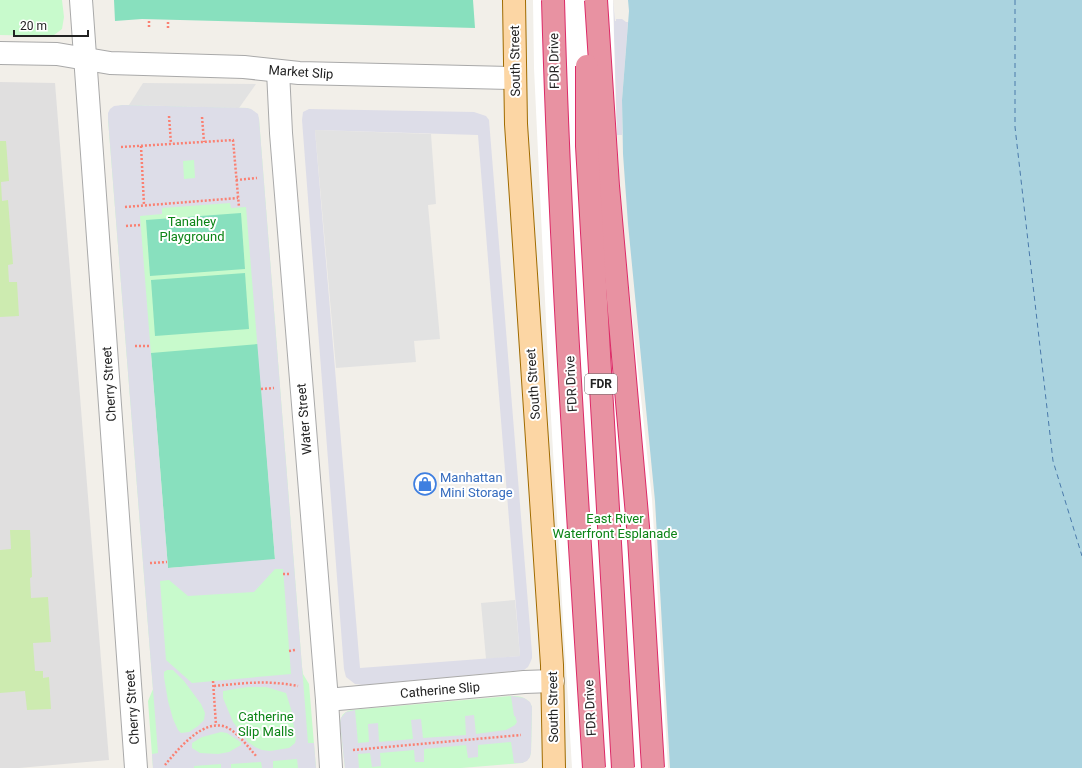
<svg xmlns="http://www.w3.org/2000/svg" width="1082" height="768" font-family="Roboto,sans-serif">
  <rect width="100%" height="100%" fill="#f2efe9"/>
  <path fill="#e0dfdf" d="M0 82 55 83 109 760 19 768H0Z"/>
  <g fill="#cdebb0">
    <path d="M0 141H6L9 181 1 182 2 201 8 200 13 264 8 265 9 282H17L19 316 0 317Z"/>
    <path d="M10 530H30L32 577 30 578 31 598 48 597 51 642 33 643 35 671H43V678L49 677 51 709 27 710 25 691 0 693V550L11 549Z"/>
  </g>
  <g fill="#c8facc">
    <path d="M0 0H62L64 17 62 29 54 35 48 36 0 35Z"/>
    <path d="M123 105 247 108C253 110 257 113 259 119L302 667 303 674 309 684 316 768H153L148 701 153 689 108 119C108 109 113 107 123 105Z"/>
    <path d="M511 696C520 696 528 697 532 707L531 752C530 758 528 760 522 763L461 768H345L340 723C341 715 344 712 351 710Z"/>
  </g>
  <g fill="#88e0be">
    <path d="M114 0H473L475 28 142 19 115 21Z"/>
    <path d="M241 213 245 269 150 276 146 220Z"/>
    <path d="M245 273 249 329 155 336 151 280Z"/>
    <path d="M258 344 275 560 168 568 151 353Z"/>
  </g>
  <g fill="#e2e2e2">
    <path d="M143 83 256 84 239 108 129 105Z"/>
    <path d="M315 130 431 134 436 204 428 205 440 339 414 341 416 362 336 368Z"/>
    <path d="M515 600 520 656 486 659 481 603Z"/>
  </g>
  <g fill="#dddde8" fill-rule="evenodd">
    <path d="M613 0 615 21H616V19H622L626 22H628L622 100V135H617Z"/>
    <path d="M123 105 247 108 251 109 258 114 259 119 308 743H314L316 768H298L297 759 273 761V768H262L261 762 231 764V768H221V764L194 766V768H153L152 754 158 753 108 119V113L110 109 114 106ZM194 160 195 178 184 179 183 161ZM230 203 231 208 246 207 275 559 168 568 140 216 162 214V208ZM275 569H283L291 674 192 683 166 660 160 581 169 580 188 596 254 592ZM167 670H173L184 681 201 704 205 713 204 720 198 726 189 732 181 733 178 730 173 719 168 701 164 677V672ZM248 687H266L286 693 291 709 296 739 295 743 289 748 270 751 262 750 255 747 248 742 233 722 223 698V691ZM221 732 227 733 239 741 241 743V745L229 752 218 754 200 753 192 748V743L202 737Z"/>
    <path d="M309 109 474 112 486 116 489 120 532 653V658L530 663 528 667 524 670 363 685 355 684 346 677 344 669 302 120 303 112ZM315 130 478 135 520 656 360 668Z"/>
    <path d="M511 696 524 698 530 702 532 707 531 752 530 757 527 761 522 763H514L511 742 478 745V757L468 758 466 745 424 749V762H415L414 750 380 753 381 766 372 767 370 753 358 754 359 768H345L340 723 341 718 346 712 355 710 358 743 369 742 368 724 378 723 379 742 413 739 411 720 421 719 423 738 466 735 465 716 474 715 476 734 506 730 515 725 517 722 515 716H514Z"/>
  </g>
  <path fill="#aad3df" d="M628 0H1082V768H670L655 501 628 224 623 154 622 100 629 11Z"/>
  <path fill="#fff" d="M533 0H613L616 117 622 223 652 499 668 768H572L549 384 534 68Z"/>
  <g fill="none" stroke-linecap="round" stroke-linejoin="round">
    <path stroke="#4a7aab" stroke-width="1" stroke-dasharray="5 4" stroke-linecap="butt" d="M1015 0V127L1053 461 1082 556"/>
    <g stroke="#a9a9a9" stroke-width="24">
      <g id="minor">
        <path d="M81 0 136 768"/>
        <path d="M0 53 57 54 110 63 244 67 299 73 515 78"/>
        <path d="M278 71 281 133 327 700 331 768"/>
        <path d="M327 700 524 682 553 681"/>
      </g>
    </g>
    <g stroke="#a06b00" stroke-width="24">
      <path id="primary" d="M514 0 516 124 552 665 554 768"/>
    </g>
    <g stroke="#fa8072" stroke-width="2.5" stroke-dasharray="2 2" stroke-linecap="butt">
      <path d="M149 27V19"/>
      <path d="M168 28V20"/>
      <path d="M169 116 171 144"/>
      <path d="M202 117 204 142"/>
      <path d="M141 146 144 205"/>
      <path d="M121 147 233 140 239 207"/>
      <path d="M236 180 257 178"/>
      <path d="M125 207 238 198"/>
      <path d="M126 226 140 225"/>
      <path d="M135 346H151"/>
      <path d="M261 389 274 388"/>
      <path d="M150 563 167 562"/>
      <path d="M283 574H289"/>
      <path d="M289 651 295 650"/>
      <path d="M213 681 216 725"/>
      <path d="M214 686C246 683 266 680 298 686"/>
      <path d="M353 750 521 735"/>
      <path d="M165 765C178 749 205 716 228 728 240 735 248 747 257 757"/>
    </g>
    <use href="#minor" stroke="#fff" stroke-width="22"/>
    <use href="#primary" stroke="#fcd6a4" stroke-width="22"/>
    <g stroke="#dc2a67" stroke-width="24" stroke-linecap="butt">
      <g id="motorway-bridge">
        <path d="M553 0C560 256 578 512 594 768"/>
        <path d="M596 0 608 186 639 538 653 768"/>
        <path d="M587 66V146L623 768"/>
      </g>
    </g>
    <use href="#motorway-bridge" stroke="#e892a2" stroke-width="22"/>
  </g>
  <defs>
    <g id="shop-ring" transform="scale(1.15)"><circle r="9.5" fill="#fff" stroke="#3f7fe0" stroke-width="1.5"/><path d="M-5-2.5h2.3a2.7 3.5 0 0 1 5.4 0H5L5.5 6h-11ZM-1.5-2.5h3a1.5 2.3 0 0 0-3 0Z" fill="#3f7fe0"/></g>
  </defs>
  <g fill-rule="evenodd">
    <use href="#shop-ring" x="425" y="484"/>
  </g>
  <g text-anchor="middle" dominant-baseline="central" stroke-width="4" stroke-linejoin="round" paint-order="stroke">
    <rect fill="#fff" stroke="#646464" stroke-width="1" x="585" y="374" width="32" height="20" rx="3"/>
    <g font-size="12" font-weight="bold" fill="#222">
      <text x="601" y="384">FDR</text>
    </g>
    <g font-size="13" fill="#222" stroke="#fff">
      <text transform="translate(515 61) rotate(-91)">South Street</text>
      <text transform="translate(554 61) rotate(-91)">FDR Drive</text>
      <text transform="translate(301 72) rotate(4)">Market Slip</text>
      <text transform="translate(109 384) rotate(-94)">Cherry Street</text>
      <text transform="translate(533 384) rotate(-94)">South Street</text>
      <text transform="translate(571 384) rotate(-93)">FDR Drive</text>
      <text transform="translate(304 419) rotate(-95)">Water Street</text>
      <text transform="translate(440 690) rotate(-5)">Catherine Slip</text>
      <text transform="translate(132 707) rotate(-94)">Cherry Street</text>
      <text transform="translate(553 707) rotate(-91)">South Street</text>
      <text transform="translate(590 708) rotate(-93)">FDR Drive</text>
    </g>
    <g font-size="13" fill="#0c8416" stroke="#fff">
      <text x="192" y="221">Tanahey<tspan x="192" dy="15">Playground</tspan></text>
      <text x="615" y="518">East River<tspan x="615" dy="15">Waterfront Esplanade</tspan></text>
      <text x="266" y="716">Catherine<tspan x="266" dy="15">Slip Malls</tspan></text>
    </g>
    <g font-size="13" fill="#366cbe" stroke="#fff" text-anchor="start">
      <text x="440" y="477">Manhattan<tspan x="440" dy="15">Mini Storage</tspan></text>
    </g>
  </g>
  <path d="M14 30v6h74v-6" fill="none" stroke="#222222" stroke-width="2"/>
  <text x="20" y="30" font-size="12" fill="#222222" stroke="#ffffff" stroke-width="3" paint-order="stroke">20 m</text>
</svg>
